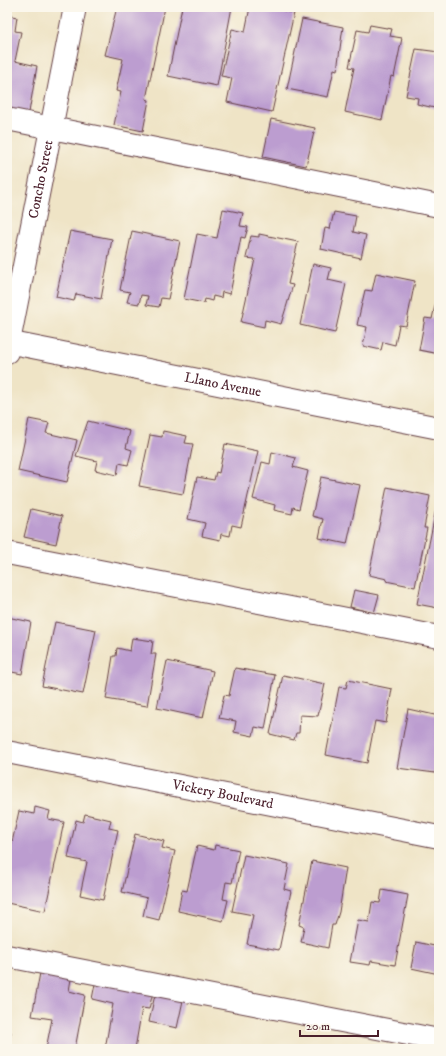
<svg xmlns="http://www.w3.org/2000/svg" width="446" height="1056" font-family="'IM FELL DW Pica',serif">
  <rect width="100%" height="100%" fill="#fbf7ec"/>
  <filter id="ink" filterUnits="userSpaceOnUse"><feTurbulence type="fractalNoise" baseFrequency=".025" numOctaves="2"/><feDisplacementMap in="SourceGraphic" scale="8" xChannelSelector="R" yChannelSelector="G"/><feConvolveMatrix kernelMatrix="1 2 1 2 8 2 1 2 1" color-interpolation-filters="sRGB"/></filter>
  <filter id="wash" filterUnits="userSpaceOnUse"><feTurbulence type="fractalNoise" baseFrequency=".012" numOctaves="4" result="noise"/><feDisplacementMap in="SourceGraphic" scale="16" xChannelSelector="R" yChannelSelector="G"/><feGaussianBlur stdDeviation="0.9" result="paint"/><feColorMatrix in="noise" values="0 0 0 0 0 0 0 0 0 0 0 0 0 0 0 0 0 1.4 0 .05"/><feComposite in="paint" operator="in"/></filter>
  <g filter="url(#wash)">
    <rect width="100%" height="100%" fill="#efe4c6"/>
    <g id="blocks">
      <g fill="#bc9dd0">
        <path d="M117 7H165L146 99 149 100 143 131 114 125 121 92 116 91 123 59 105 55Z"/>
        <path d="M182 7H232L217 86 168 76Z"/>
        <path d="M250 7H266L294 13 272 112 227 102 232 78 221 76 232 29 245 32Z"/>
        <path d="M7 15 17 17 15 31 21 32 15 61 37 66 28 118 7 114Z"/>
        <path d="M302 19 343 27 337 70 334 69 328 97 287 89Z"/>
        <path d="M370 25 392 29 390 36 402 38 394 77 391 76 382 120 345 112 354 68 349 67 357 30 368 32Z"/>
        <path d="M416 49 439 52V109L417 104 418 98 406 96Z"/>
        <path d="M271 119 315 128 306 166 263 157Z"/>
        <path d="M223 209 243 213 240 226 248 227 245 238 241 237 230 294 222 292 221 298 213 296 212 301 205 299 204 303 184 299 197 234 217 238Z"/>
        <path d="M334 212 356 216 353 232 366 235 361 258 321 249 325 228 330 229Z"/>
        <path d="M70 231 112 239 101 299 76 294 74 301 56 297Z"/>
        <path d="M132 231 180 241 168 299 161 298 159 307 146 305 148 296 141 295 139 304 127 302 130 292 120 290Z"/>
        <path d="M259 234 298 242 288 284 293 285 281 324 265 320 264 327 241 322 255 259 246 258 251 236 259 237Z"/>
        <path d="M313 264 331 268 328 280 346 284 335 333 300 325Z"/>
        <path d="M376 273 415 281 406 326 399 325 395 345 383 342 381 350 363 346 367 327 357 325 365 290 372 291Z"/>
        <path d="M439 288V354L419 350 425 318 432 319Z"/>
        <path d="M29 419 49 423 46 433 77 440 67 482 18 471Z"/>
        <path d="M88 421 130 431 126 448 132 450 128 465 119 463 117 475 95 470 97 461 76 456Z"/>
        <path d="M163 431 187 436 185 443 193 444 183 494 139 486 150 435 162 437Z"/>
        <path d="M225 444 258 451 241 527 232 525 230 536 221 534 220 540 202 536 205 523 188 519 197 477 214 480 216 472 219 473Z"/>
        <path d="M272 452 296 458 293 467 308 471 299 509 293 507 292 514 274 510 275 505 253 499 262 462 270 464Z"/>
        <path d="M321 477 360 485 347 544 319 538 323 519 312 516Z"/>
        <path d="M387 487 430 496 424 528H427L415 587 386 581 387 579 369 575Z"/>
        <path d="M438 499H439L438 608 417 604Z"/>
        <path d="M31 509 62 516 56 544 24 537Z"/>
        <path d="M354 590 379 595 374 613 350 607Z"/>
        <path d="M7 617 31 622 22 674 7 671Z"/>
        <path d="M55 622 96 630 83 694 42 686Z"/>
        <path d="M132 638 153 641 151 654H156L147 706 106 699 113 656H116L117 648 130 651Z"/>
        <path d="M167 661 213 671 203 718 157 708Z"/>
        <path d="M235 668 275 675 265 729 255 727 253 736 234 732 236 721 219 718 224 695 229 696Z"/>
        <path d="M283 675 325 684 318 716 300 715 299 733H296L294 740 270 734Z"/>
        <path d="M348 680 392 689 386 723 375 721 367 763 326 755 339 687 346 688Z"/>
        <path d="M408 709 439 716V754L435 773 397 768Z"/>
        <path d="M35 807 50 811 48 819 64 822 45 911 7 903V865L19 811 34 814Z"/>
        <path d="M85 814 111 820 109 828 118 830 103 900 80 895 87 862 68 858 76 820 83 822Z"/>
        <path d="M135 834 164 841 162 848 175 851 159 920 143 916 147 898 122 892Z"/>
        <path d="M215 845 239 850 232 883 226 882 223 899 228 900 223 921 178 911 182 890 187 891 197 846 214 850Z"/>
        <path d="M244 855 289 864 284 889 291 891 279 950 247 944 253 915 232 911Z"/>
        <path d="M312 861 346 868 339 912 335 925H332L328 948 301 942 304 927 299 925Z"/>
        <path d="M382 890 408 895 395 965 371 961 370 965 350 962 358 920 369 922 372 902 380 903Z"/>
        <path d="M416 942 439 947V974L411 968Z"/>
        <path d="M40 973 71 979 69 991 85 995 75 1049H46L52 1019 32 1016Z"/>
        <path d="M97 974 153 992 149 1009 142 1008 135 1049H105L113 1004 92 999Z"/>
        <path d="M156 990 184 996 177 1028 149 1022Z"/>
        <path d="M7 1031 11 1032 8 1049H7Z"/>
      </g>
    </g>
  </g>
  <g filter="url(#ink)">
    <use href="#blocks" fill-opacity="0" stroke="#633d42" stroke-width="1"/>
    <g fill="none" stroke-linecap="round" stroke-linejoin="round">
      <g stroke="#633d42" stroke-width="24">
        <g id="minor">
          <path d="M7 119 439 206"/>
          <path id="s1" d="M7 342 439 428"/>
          <path id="s2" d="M7 352 75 7"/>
          <path d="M7 553 439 637"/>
          <path id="s3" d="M7 752 439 837"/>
          <path d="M7 956 439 1040"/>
        </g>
      </g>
      <use href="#minor" stroke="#fff" stroke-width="22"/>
    </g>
  </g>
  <g text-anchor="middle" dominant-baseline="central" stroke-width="3.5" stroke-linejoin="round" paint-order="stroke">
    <g font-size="14" fill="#4a1f2b" stroke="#fbf7ec">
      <text stroke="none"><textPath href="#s2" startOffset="176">Concho Street</textPath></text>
      <text stroke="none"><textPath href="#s1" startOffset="220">Llano Avenue</textPath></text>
      <text stroke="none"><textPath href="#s3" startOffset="220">Vickery Boulevard</textPath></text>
    </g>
  </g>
  <rect width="446" height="1056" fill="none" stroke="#fbf7ec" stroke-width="24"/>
  <path d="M300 1030v6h78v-6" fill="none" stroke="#4a1f2b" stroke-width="2"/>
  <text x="306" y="1030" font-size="12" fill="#4a1f2b" stroke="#fbf7ec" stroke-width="3" paint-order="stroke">20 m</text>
</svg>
